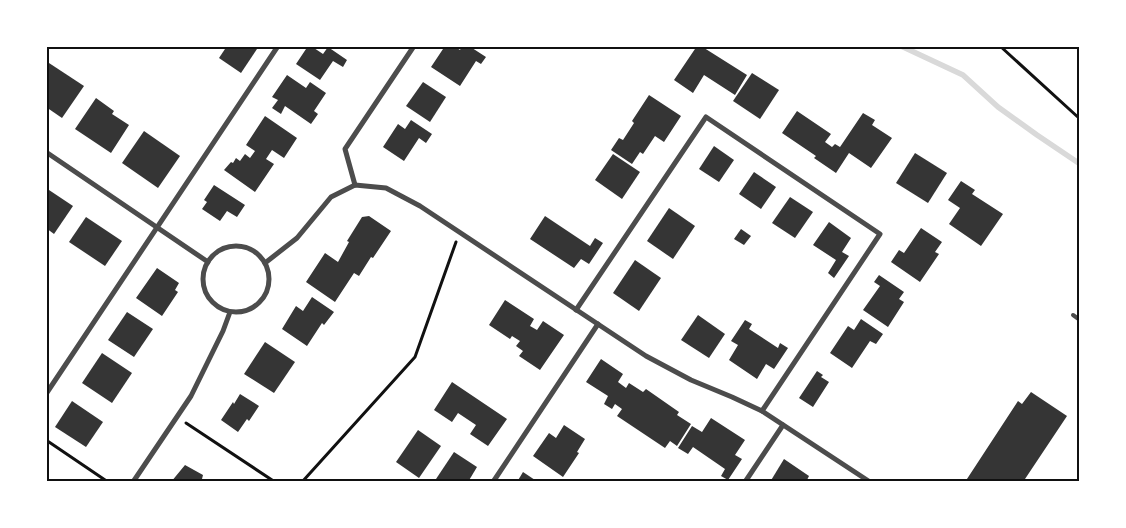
<svg xmlns="http://www.w3.org/2000/svg" width="1126" height="528" font-family="'Roboto Condensed',sans-serif">
  <rect width="100%" height="100%" fill="#fff"/>
  <g fill="none" stroke-linecap="round" stroke-linejoin="round">
    <path stroke="#d9d9d9" stroke-width="5.5" d="M901 46 963 75 998 107 1037 135 1080 164"/>
  </g>
  <g fill="#353535">
    <path d="M227 46H259L241 73 219 58Z"/>
    <path d="M308 46H311L323 54 328 47 347 60 343 67 333 61 320 80 296 64Z"/>
    <path d="M445 46H454L460 50 462 46H469L486 57 481 64 476 61 460 86 431 67Z"/>
    <path d="M697 46H701L747 75 735 95 704 75 693 93 674 80Z"/>
    <path d="M49 63 84 86 62 118 46 107V67Z"/>
    <path d="M752 73 779 90 760 119 733 101Z"/>
    <path d="M287 75 306 88 310 82 326 93 314 111 318 114 311 124 285 106 281 114 272 108 278 100 272 97Z"/>
    <path d="M423 82 446 97 430 122 406 106Z"/>
    <path d="M649 95 681 116 664 142 655 136 643 154 640 152 632 164 611 150 619 138 623 140 634 123 632 121Z"/>
    <path d="M96 98 114 111 112 114 129 125 111 153 75 129Z"/>
    <path d="M797 111 831 134 825 142 832 147 835 144 840 147 863 113 875 120 872 125 892 138 871 168 849 153 836 173 814 158 816 156 782 133Z"/>
    <path d="M265 116 297 138 284 158 272 150 266 159 274 164 255 192 224 170 231 162 233 163 236 158 240 161 245 154 250 158 255 151 246 145Z"/>
    <path d="M411 120 432 134 426 143 419 138 404 161 383 147 398 124 405 129Z"/>
    <path d="M144 131 180 156 158 188 122 163Z"/>
    <path d="M714 146 734 160 719 182 699 169Z"/>
    <path d="M915 153 947 173 928 203 896 183Z"/>
    <path d="M613 154 640 172 622 199 595 180Z"/>
    <path d="M754 172 776 187 761 209 739 194Z"/>
    <path d="M961 181 975 190 972 194 1003 214 981 246 949 224 960 208 948 200Z"/>
    <path d="M214 185 245 205 237 217 227 211 220 221 202 209 207 202 204 200Z"/>
    <path d="M46 188 73 206 54 234 46 228Z"/>
    <path d="M790 197 813 212 795 238 772 223Z"/>
    <path d="M669 208 695 226 673 259 647 241Z"/>
    <path d="M369 216 391 231 373 258 371 257 359 276 354 273 335 302 306 282 325 253 338 262 349 242 347 241 362 217Z"/>
    <path d="M545 216 590 246 595 238 603 243 589 264 581 259 574 268 530 239Z"/>
    <path d="M86 217 122 241 105 266 69 242Z"/>
    <path d="M829 222 851 238 842 252 849 256 834 278 828 273 836 260 813 245Z"/>
    <path d="M921 228 942 242 935 252 939 254 920 282 891 262 899 250 904 253Z"/>
    <path d="M741 229 751 236 744 245 734 239Z"/>
    <path d="M635 260 661 278 639 311 613 293Z"/>
    <path d="M157 268 179 283 175 290 178 292 162 316 136 298Z"/>
    <path d="M879 275 904 292 899 299 904 302 888 327 863 310 880 286 874 282Z"/>
    <path d="M312 297 334 312 324 325 322 323 307 346 282 329 296 306 303 311Z"/>
    <path d="M505 300 534 319 530 326 537 330 543 321 564 335 540 370 519 356 523 351 516 346 520 341 512 336 510 339 489 325Z"/>
    <path d="M127 312 153 329 134 357 108 340Z"/>
    <path d="M698 315 725 334 709 358 681 340Z"/>
    <path d="M861 319 883 334 876 344 870 341 852 368 830 353 848 326 854 330Z"/>
    <path d="M745 320 752 324 749 329 778 348 780 343 788 348 774 369 766 364 757 379 729 360 738 345 731 341Z"/>
    <path d="M265 342 295 362 274 393 244 374Z"/>
    <path d="M102 353 132 373 112 403 82 383Z"/>
    <path d="M601 359 623 374 618 382 626 388 629 383 643 392 646 389 679 412 677 415 691 424 677 446 670 441 665 448 617 416 622 409 615 404 612 409 604 404 608 396 586 382Z"/>
    <path d="M817 371 823 375 821 377 829 382 813 407 799 398Z"/>
    <path d="M452 382 507 419 488 446 470 434 476 425 458 413 452 422 434 410Z"/>
    <path d="M1031 392 1067 416 1023 482H965L1018 401 1022 404Z"/>
    <path d="M240 394 259 406 249 421 247 419 238 432 221 420 233 402 234 404Z"/>
    <path d="M72 401 103 422 86 447 55 427Z"/>
    <path d="M711 418 745 440 735 455 742 459 728 480 721 476 725 469 693 447 688 454 678 448 692 426 702 432Z"/>
    <path d="M564 425 585 439 577 452 579 453 563 477 533 456 549 433 556 438Z"/>
    <path d="M418 430 441 446 419 478 396 462Z"/>
    <path d="M454 452 477 467 468 482H440L436 479Z"/>
    <path d="M784 459 809 476 806 482H770Z"/>
    <path d="M185 465 203 475 202 479 206 482H171Z"/>
    <path d="M523 472 538 482H517Z"/>
  </g>
  <g fill="none" stroke-linecap="round" stroke-linejoin="round">
    <g stroke="#111" stroke-width="3">
      <path d="M1000 46 1080 119"/>
      <path d="M186 423 275 482"/>
      <path d="M46 440 108 482"/>
      <path d="M302 482 415 357 456 242"/>
    </g>
    <path stroke="#4c4c4c" stroke-width="4" d="M1073 315 1080 320"/>
    <g stroke="#4c4c4c" stroke-width="5">
      <path d="M46 152 208 262"/>
      <path d="M355 185 345 149 414 46"/>
      <circle cx="236" cy="279" r="33"/>
      <path d="M265 263 297 238 331 197 355 185 386 188 420 206 646 356 691 380 732 397 762 411 870 482"/>
      <path d="M576 310 706 117 880 234 762 411"/>
      <path d="M46 394 278 46"/>
      <path d="M133 482 191 396 223 331 230 312"/>
      <path d="M493 482 598 324"/>
      <path d="M745 482 783 425"/>
    </g>
  </g>
  <rect width="1126" height="528" fill="none" stroke="#ffffff" stroke-width="95"/>
  <rect x="48" y="48" width="1030" height="432" fill="none" stroke="#111" stroke-width="2"/>
</svg>
